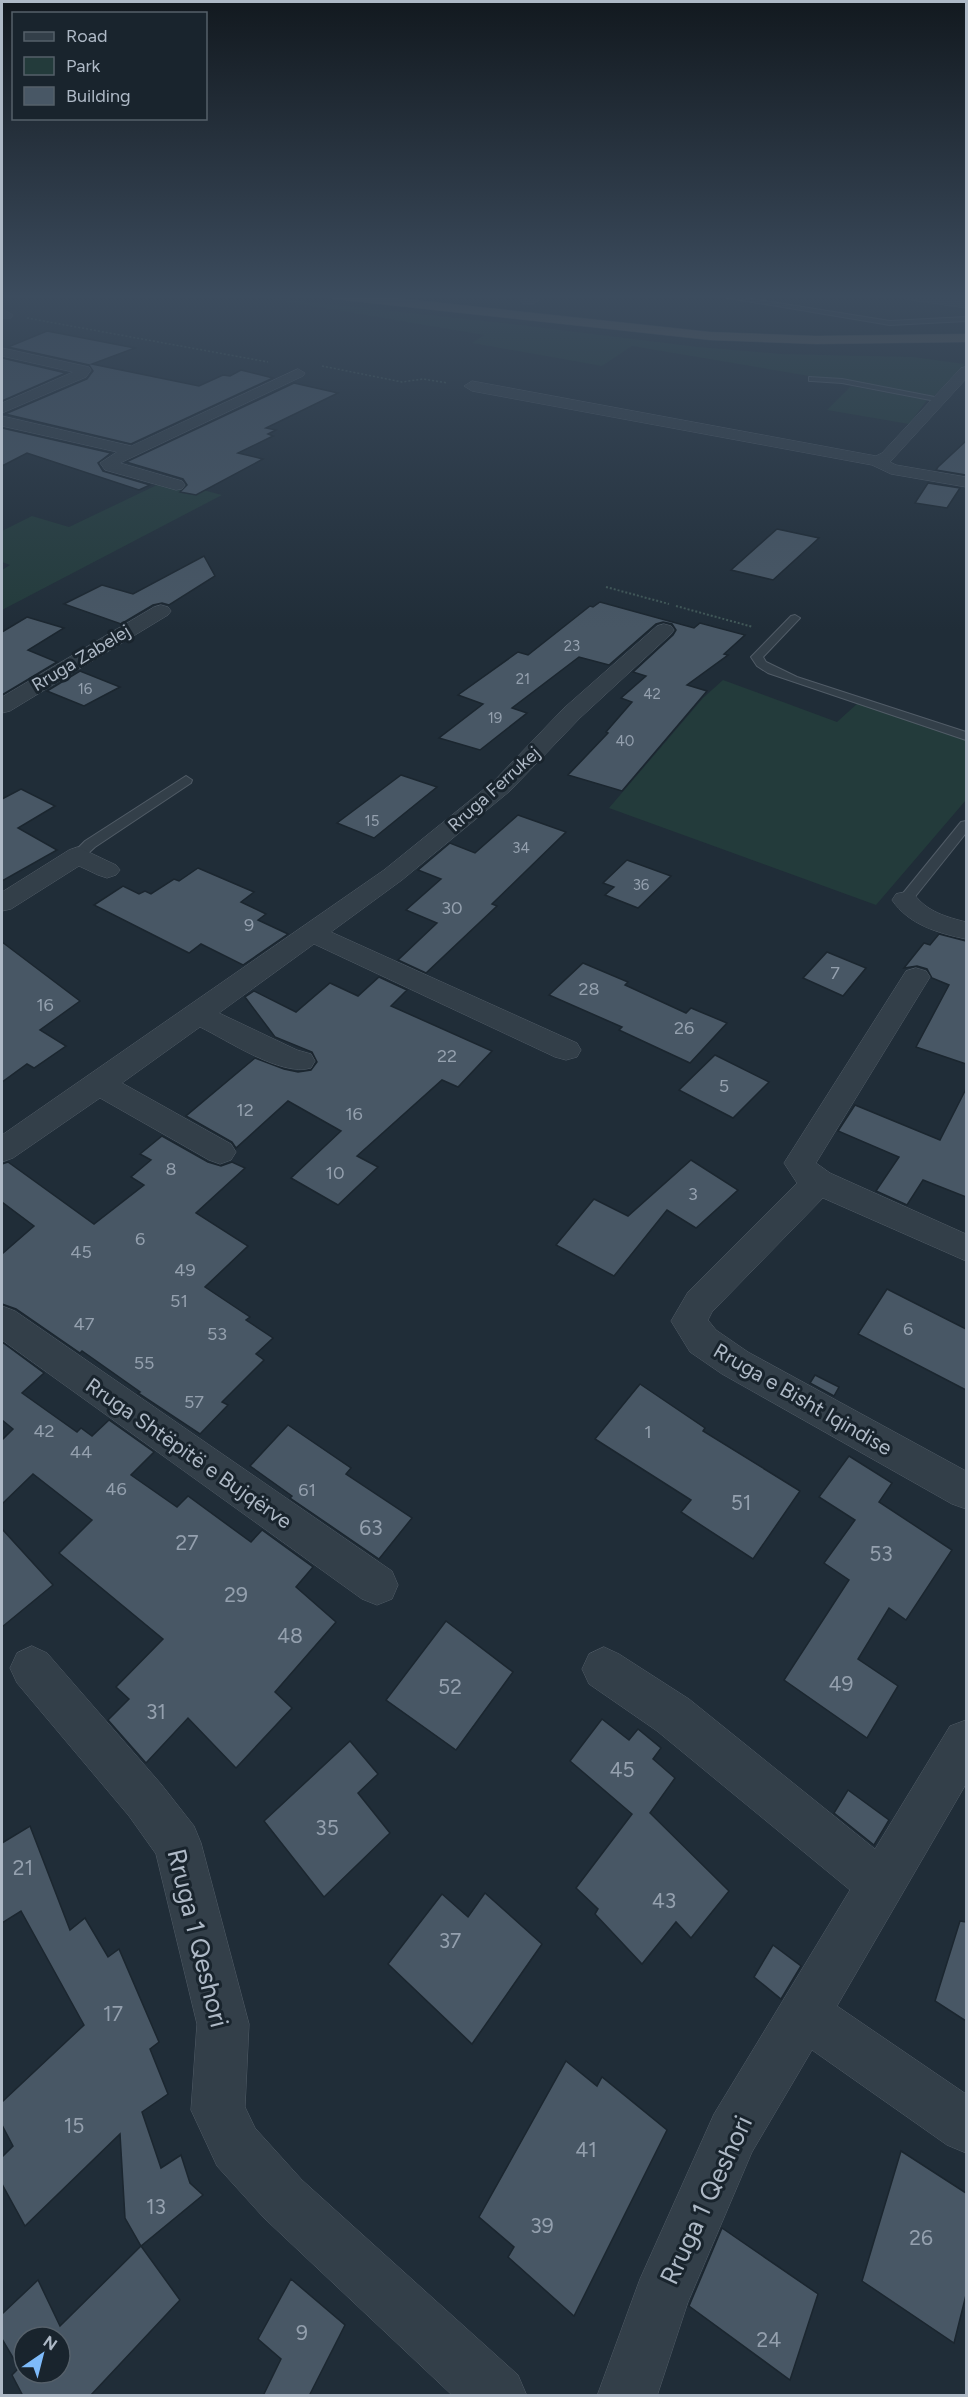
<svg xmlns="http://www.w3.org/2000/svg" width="968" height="2397" font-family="Figtree,sans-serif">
  <rect width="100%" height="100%" fill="#202d38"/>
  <g fill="#233b3b">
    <path d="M253 296 503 323 698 347 782 354 913 357 965 364 933 397 632 346 602 366 472 343 484 335Z"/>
    <path d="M851 386 927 400 909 424 827 410Z"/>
    <path d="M159 484 184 485 222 495 2 610V570L10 565 2 562V531L32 516 69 527Z"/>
    <path d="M723 680 837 722 858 703 966 740V800L876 905 609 808 703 698Z"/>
  </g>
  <g fill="#485765" stroke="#1b262f" stroke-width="1.5" fill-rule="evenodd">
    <path d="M47 331 135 348 92 364 199 386 223 375 230 376 241 370 273 378 131 444 5 414 87 379 93 371 89 365 8 347Z"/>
    <path d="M2 358 66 373 2 401Z"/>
    <path d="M294 383 338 393 266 428 276 430 268 434 273 436 238 453 263 459 196 495 180 492 187 485 183 479 126 462Z"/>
    <path d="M2 428 111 453 98 463 103 471 150 485 139 490 27 453 2 466Z"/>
    <path d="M966 441V475L936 470 938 467Z"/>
    <path d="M928 483 960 488 947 508 915 503Z"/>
    <path d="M777 529 819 538 773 580 731 570Z"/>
    <path d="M204 556 215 576 169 605 162 603 153 605 121 624 64 604 102 585 133 594Z"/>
    <path d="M600 602 694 628 700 623 745 635 724 654 728 655 687 685 707 691 622 791 568 775 608 733 606 732 632 702 621 698 646 676 633 672 673 635 676 630 672 624 663 622 656 624 609 665 579 657 512 708 527 713 480 750 439 738 483 704 458 695 518 652 528 655 590 606 593 607Z"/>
    <path d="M27 617 64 628 28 650 57 662 2 695V632Z"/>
    <path d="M80 671 120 687 84 706 47 691Z"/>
    <path d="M401 775 437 787 374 838 337 823Z"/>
    <path d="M21 789 55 806 18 828 57 850 2 881V799Z"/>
    <path d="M518 815 566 832 492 904 497 906 426 973 398 960 437 923 406 910 441 879 418 870 450 843 475 853Z"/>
    <path d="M627 860 671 876 638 908 605 895 614 887 603 883Z"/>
    <path d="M198 868 254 892 241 902 266 914 258 920 288 934 243 965 201 944 189 953 94 905 123 886 139 894 145 891 151 894 174 879 179 881Z"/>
    <path d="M939 934 966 941V1064L916 1047 949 985 932 978 927 969 917 966 904 968 924 943 930 945Z"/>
    <path d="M2 942 80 1001 40 1030 66 1046 34 1068 27 1064 2 1082Z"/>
    <path d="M827 952 866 968 843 996 803 978Z"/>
    <path d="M583 963 628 982 625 985 686 1013 691 1008 727 1023 690 1063 619 1030 622 1027 549 995Z"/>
    <path d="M379 977 407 990 391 1006 492 1051 458 1087 442 1080 357 1156 378 1167 338 1205 291 1178 341 1131 288 1101 236 1148 232 1142 186 1116 255 1058 284 1069 298 1072 311 1070 317 1062 312 1052 275 1037 245 997 254 991 296 1012 330 983 358 996Z"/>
    <path d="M715 1055 769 1082 733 1118 679 1090Z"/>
    <path d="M966 1089V1197L923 1180 907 1205 876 1191 899 1157 838 1131 855 1105 940 1140Z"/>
    <path d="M162 1136 208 1162 221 1166 232 1162 245 1168 196 1213 248 1246 205 1287 250 1317 246 1320 273 1338 256 1354 264 1360 222 1402 228 1405 200 1434 138 1393 140 1392 82 1351 80 1353 16 1309 2 1304V1254L34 1226 2 1202V1164L8 1162 94 1224 144 1185 131 1177 151 1160 140 1154Z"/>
    <path d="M691 1160 738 1190 696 1228 667 1210 614 1276 556 1245 594 1199 628 1216Z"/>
    <path d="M887 1289 966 1329V1390L858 1334Z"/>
    <path d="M2 1342 44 1373 22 1393 77 1432 81 1428 92 1436 109 1420 154 1452 131 1475 177 1507 188 1496 251 1542 262 1530 313 1567 296 1587 336 1622 275 1692 292 1708 236 1768 188 1718 146 1763 108 1720 129 1699 116 1687 163 1639 59 1553 92 1520 33 1474 2 1504V1440L13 1429 2 1420Z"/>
    <path d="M815 1375 839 1387 834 1396 810 1383Z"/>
    <path d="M640 1384 705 1428 703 1431 800 1491 753 1559 681 1512 691 1500 595 1439Z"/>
    <path d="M288 1425 351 1468 346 1474 412 1518 379 1559 290 1498 292 1496 250 1466Z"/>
    <path d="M849 1456 892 1483 879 1502 952 1550 906 1620 889 1608 858 1659 898 1686 867 1738 784 1680 849 1580 824 1563 855 1520 819 1497Z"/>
    <path d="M2 1529 53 1585 2 1627Z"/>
    <path d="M446 1621 513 1672 456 1750 386 1700Z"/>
    <path d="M602 1719 629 1740 638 1729 661 1748 653 1759 675 1778 650 1813 729 1891 691 1938 676 1922 642 1964 595 1914 598 1909 576 1888 632 1814 570 1761Z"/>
    <path d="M350 1741 378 1774 358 1793 390 1833 324 1897 264 1821Z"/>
    <path d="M848 1790 889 1820 874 1845 834 1813Z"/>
    <path d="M30 1826 70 1930 85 1918 108 1957 119 1949 159 2042 150 2049 168 2094 142 2112 161 2168 181 2155 190 2183 203 2195 141 2246 125 2218 120 2134 25 2226 2 2184V2157L13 2146 2 2125V2102L84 2025 21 1911 2 1923V1843Z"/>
    <path d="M485 1893 542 1944 472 2044 388 1964 442 1894 468 1917Z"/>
    <path d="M960 1921 966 1922V2021L935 2001Z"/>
    <path d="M773 1945 801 1966 781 1999 754 1977Z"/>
    <path d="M566 2061 597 2086 602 2077 667 2130 574 2316 508 2257 514 2247 479 2217Z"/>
    <path d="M901 2151 966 2193V2295L954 2343 862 2281Z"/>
    <path d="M722 2228 818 2294 790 2380 689 2306Z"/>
    <path d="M141 2246 180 2300 90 2396H23L12 2375 19 2368 2 2339V2314L38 2280 60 2326ZM24 2337H60V2373H24Z"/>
    <path d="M291 2279 345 2325 309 2396H263L281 2359 258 2339Z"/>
  </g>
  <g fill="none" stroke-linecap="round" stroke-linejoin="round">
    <g stroke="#515c67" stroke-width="2">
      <g id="service">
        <path d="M711 295H727L890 321 966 317V321L890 325Z"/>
        <path d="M809 377 842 379 945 399 941 402 842 383 812 381H809Z"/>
        <path d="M795 615 800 618 763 657 766 662 797 677 966 732V740L768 673 757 666 751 657 753 655 791 616Z"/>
        <path d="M186 776 192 780 191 783 95 847 83 858H73L71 855 85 841Z"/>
        <path d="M966 821V833L910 903H900L898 900 900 897 961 822Z"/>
      </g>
    </g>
    <g stroke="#515c67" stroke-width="1">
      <g id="minor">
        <path d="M530 295H546L533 304H523L521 301Z"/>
        <path d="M898 295H930L966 300V308L905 299Z"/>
        <path d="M2 309 13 315 11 318H2Z"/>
        <path d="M2 348 89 367 91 370 86 377 2 413V403L73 372 2 356Z"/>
        <path d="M966 367V379L890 462 896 465 966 477V487L891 474 872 465 472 391 464 386 472 381 876 456 882 453 961 368Z"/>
        <path d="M298 369 305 373 303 376 120 463 182 481 185 485 182 489 176 490 105 470 100 463 117 452 2 426V416L131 446Z"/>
        <path d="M161 605 168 607 171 611 168 615 10 711 2 713V697L154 607Z"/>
        <path d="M664 624 671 626 674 630 671 634 580 718 510 791 402 880 331 932 577 1043 581 1050 577 1057 566 1060 555 1057 314 944 219 1013 297 1050 311 1054 315 1061 311 1068C281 1077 227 1040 200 1027L122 1083 231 1144 236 1152 231 1160 220 1164 209 1160 100 1098 13 1158 2 1162V1135L384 870 494 781 564 708 657 626Z"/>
        <path d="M78 847 116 865 120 870 116 875 107 878 98 875 79 866 11 909 2 911V892L69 850Z"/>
        <path d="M905 892 914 894C927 912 947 917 966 922V939C938 933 909 925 892 900L896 894Z"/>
        <path d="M916 968 926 971 930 977 816 1163 830 1173 966 1234V1261L823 1198 712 1312 708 1320 716 1330 748 1352 966 1471V1509L952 1504 722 1374 690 1352 671 1321 688 1292 797 1183 784 1163 906 971Z"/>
        <path d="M2 1306 15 1311 392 1571 398 1585 392 1599 377 1605 362 1599 2 1340Z"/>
        <path d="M32 1646 47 1653 161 1784 194 1826 201 1843 249 2024 245 2107 255 2128 302 2180 518 2375 527 2396H453L264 2218 217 2166 191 2110 197 2024 156 1854 129 1816 17 1683 10 1668 17 1653Z"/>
        <path d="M604 1647 619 1654 689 1699 875 1849 950 1726 966 1720V1784L837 2006 966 2094V2153L947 2145 812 2050 752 2152 688 2302 657 2396H597L640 2279 714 2114 850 1890 657 1731 589 1684 582 1669 589 1654Z"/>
      </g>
    </g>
    <g stroke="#3e4953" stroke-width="1">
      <path id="trunk" d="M327 295H368L710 332 816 336 966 334V342L816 344 710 340 334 299Z"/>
    </g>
    <g stroke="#415858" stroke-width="1.5" stroke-dasharray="2 2" stroke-linecap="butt">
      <path d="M27 318 268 362"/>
      <path d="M322 366 402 382 423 379 448 383"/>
    </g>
    <g stroke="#415858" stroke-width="2" stroke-dasharray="2 2" stroke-linecap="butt">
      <path d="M606 587 669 604"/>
      <path d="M676 606 753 627"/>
    </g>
    <use href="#service" fill="#333f49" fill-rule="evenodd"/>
    <use href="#minor" fill="#333f49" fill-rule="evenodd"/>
    <use href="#trunk" fill="#605f5c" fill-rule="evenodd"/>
  </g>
  <linearGradient id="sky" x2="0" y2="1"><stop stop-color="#12191f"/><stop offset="0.47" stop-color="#3c4c5e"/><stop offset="1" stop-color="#3c4c5e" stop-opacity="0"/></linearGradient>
  <rect width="968" height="630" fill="url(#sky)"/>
  <g text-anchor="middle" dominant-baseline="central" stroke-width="6" stroke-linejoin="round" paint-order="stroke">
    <g font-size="15" fill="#94a0ae">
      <text x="572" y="646">23</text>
      <text x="523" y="679">21</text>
      <text x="85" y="689">16</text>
      <text x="652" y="694">42</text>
      <text x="495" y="718">19</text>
      <text x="625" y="741">40</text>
      <text x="372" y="821">15</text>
      <text x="521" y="848">34</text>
      <text x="641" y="885">36</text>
    </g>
    <g font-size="18" fill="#aeb9c6" stroke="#19242d">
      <text transform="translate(81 658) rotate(-31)">Rruga Zabelej</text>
      <text transform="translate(494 789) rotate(-42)">Rruga Ferrukej</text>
    </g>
    <g font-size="18" fill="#94a0ae">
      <text x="452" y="908">30</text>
      <text x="249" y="925">9</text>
      <text x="835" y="973">7</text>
      <text x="589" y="989">28</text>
      <text x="45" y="1005">16</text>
      <text x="684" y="1028">26</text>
      <text x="447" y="1056">22</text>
      <text x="724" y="1086">5</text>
      <text x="245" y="1110">12</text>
      <text x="354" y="1114">16</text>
      <text x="171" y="1169">8</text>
      <text x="335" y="1173">10</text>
      <text x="693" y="1194">3</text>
      <text x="140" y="1239">6</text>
      <text x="81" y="1252">45</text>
      <text x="185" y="1270">49</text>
      <text x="179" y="1301">51</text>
      <text x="84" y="1324">47</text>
      <text x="908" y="1329">6</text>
      <text x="217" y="1334">53</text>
      <text x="144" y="1363">55</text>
      <text x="194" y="1402">57</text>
      <text x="44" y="1431">42</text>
      <text x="648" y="1432">1</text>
      <text x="81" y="1452">44</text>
      <text x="116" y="1489">46</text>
      <text x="307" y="1490">61</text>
    </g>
    <g font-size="21" fill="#aeb9c6" stroke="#19242d">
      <text transform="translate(803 1399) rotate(30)">Rruga e Bisht Iqindise</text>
      <text transform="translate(189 1453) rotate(35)">Rruga Shtëpitë e Bujqërve</text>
    </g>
    <g font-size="21" fill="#94a0ae">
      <text x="741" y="1502">51</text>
      <text x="371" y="1527">63</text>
      <text x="187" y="1542">27</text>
      <text x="881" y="1553">53</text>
      <text x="236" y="1594">29</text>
      <text x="290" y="1635">48</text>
      <text x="841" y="1683">49</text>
      <text x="450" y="1686">52</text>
      <text x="156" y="1711">31</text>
      <text x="622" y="1769">45</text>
      <text x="327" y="1827">35</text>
      <text x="23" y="1867">21</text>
      <text x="664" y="1900">43</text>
      <text x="450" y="1940">37</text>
      <text x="113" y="2013">17</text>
      <text x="74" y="2125">15</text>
      <text x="586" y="2149">41</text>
      <text x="156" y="2206">13</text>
      <text x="542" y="2225">39</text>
      <text x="921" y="2237">26</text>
      <text x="302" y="2332">9</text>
      <text x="769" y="2339">24</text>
    </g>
    <g font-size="26" fill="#aeb9c6" stroke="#19242d">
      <text transform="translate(198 1938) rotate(76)">Rruga 1 Qeshori</text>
      <text transform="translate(706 2200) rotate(-65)">Rruga 1 Qeshori</text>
    </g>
  </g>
  <rect width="968" height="2397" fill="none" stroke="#aeb9c6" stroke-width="6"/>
  <rect x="12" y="12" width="195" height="108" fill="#19242d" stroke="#55606a" stroke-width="1.5"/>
  <rect x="24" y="32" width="30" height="9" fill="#333f49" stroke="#55606a" stroke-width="1.5"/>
  <text x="66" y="42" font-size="18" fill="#aeb9c6">Road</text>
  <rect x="24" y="57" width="30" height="18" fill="#233b3b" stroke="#55606a" stroke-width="1.5"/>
  <text x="66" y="72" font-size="18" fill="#aeb9c6">Park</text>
  <rect x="24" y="87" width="30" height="18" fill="#485765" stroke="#55606a" stroke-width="1.5"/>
  <text x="66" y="102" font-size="18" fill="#aeb9c6">Building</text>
  <g transform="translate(42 2355) rotate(35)"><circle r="28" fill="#19242d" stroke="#55606a" stroke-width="1.5"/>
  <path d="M0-4.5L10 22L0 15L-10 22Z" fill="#7ebbfa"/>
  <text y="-9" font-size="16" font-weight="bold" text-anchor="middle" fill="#aeb9c6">N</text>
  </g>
</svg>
